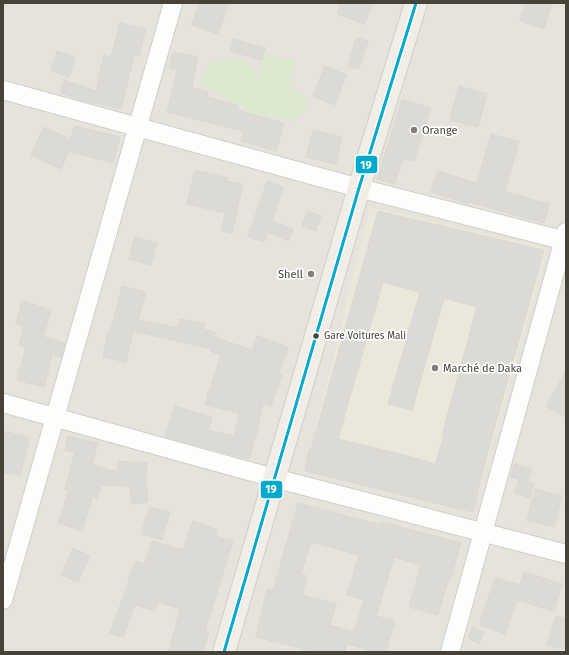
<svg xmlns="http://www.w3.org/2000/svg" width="569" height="655" font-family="'Fira Sans',sans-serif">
  <rect width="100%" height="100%" fill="#f1f1ed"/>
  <rect fill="#e5e3db" x="3" y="3" width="563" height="649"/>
  <path fill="#ebe7db" d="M370 207 548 248 473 512 305 471Z"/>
  <path fill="#dce9d0" d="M263 55 293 59 294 70 290 85 306 98 308 109 293 121 249 113 214 90 200 83 211 61 237 57 252 68 259 78Z"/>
  <g fill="#dbdad5" stroke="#d9d8d3" fill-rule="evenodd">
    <path d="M199 3H229L218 34 192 25Z"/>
    <path d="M341 3H372L365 24 337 14Z"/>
    <path d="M526 3H552L544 29 520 21Z"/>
    <path d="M120 23 146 29 139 56 134 55 121 109 81 100 60 92 64 80 96 91 104 55 111 57Z"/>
    <path d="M356 38 368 41 359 69 348 66Z"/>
    <path d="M233 39 265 48 262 60 230 51Z"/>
    <path d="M57 51 75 57 69 77 51 71Z"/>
    <path d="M173 52 198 57 192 88 208 92 207 97 238 105 237 110 284 123 276 151 241 141 244 131 167 112 177 70 169 68Z"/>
    <path d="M325 66 346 75 335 105 313 96Z"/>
    <path d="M459 86 487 94 478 127 450 120Z"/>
    <path d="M402 100 431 108 414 161 403 158 395 184 377 179Z"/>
    <path d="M75 126 120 137 113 163 76 153 75 154 69 151 61 169 31 155 44 127 70 139Z"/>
    <path d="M313 130 342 137 336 164 306 157Z"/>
    <path d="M491 134 519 141 505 192 549 204 544 223 469 202V204L431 192 438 171 477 183Z"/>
    <path d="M195 170 228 178 227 181 243 184 232 233 221 231 225 213 187 204Z"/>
    <path d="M267 181 283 187 272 221 293 229 289 241 268 232 264 242 248 237Z"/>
    <path d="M307 211 321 216 316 231 302 226Z"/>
    <path d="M378 211 544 250 488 451 473 512 305 471 309 449 311 450ZM383 282 420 292 388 404 412 410 444 298 477 307 442 435 444 436 435 464 408 456 338 439Z"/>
    <path d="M135 237 157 243 151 265 129 259Z"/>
    <path d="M122 286 146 292 138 320 178 328 180 319 205 324 203 329 216 333 214 337 252 350 257 336 288 347 279 373 282 374 271 406 263 403 256 437H255L249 459 165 437 175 406 212 417 208 430 234 436 239 413 205 405 208 392H209L221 355 210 351 212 349 133 331 126 362 103 357 108 332 110 333Z"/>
    <path d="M22 301 51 310 43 337 65 343 61 357 52 354 44 387 17 380 26 347 19 345 24 326 16 324Z"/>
    <path d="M566 371V418L546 406Z"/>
    <path d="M3 431 30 438 20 476 3 472Z"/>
    <path d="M68 436 98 443 92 465 117 472 118 461 147 463 146 482 148 502 132 504 130 486 101 485 97 498 93 496 82 531 58 523 69 490 65 489 75 452 65 450Z"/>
    <path d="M514 464 532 469 528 481 534 483 530 498 515 493 519 479 511 477Z"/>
    <path d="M535 489 562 496 554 527 527 520Z"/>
    <path d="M298 503 381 525 382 522 461 543 450 581H448L438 615 409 607 421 565 394 557 376 616 395 621 386 652H376L347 644 344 652H315L256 637 267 589 273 590ZM311 542 359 555 347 595 364 600 354 632 330 625 336 604 302 595 307 576 301 574Z"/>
    <path d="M150 507 170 512 162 540 141 534Z"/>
    <path d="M193 521 217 530 215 536 233 541 205 631 209 632 203 652H169L180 609 158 602 155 611 135 605 123 637 110 633 125 592 135 561 145 564 152 541 183 550Z"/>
    <path d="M73 548 90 556 78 582 61 575Z"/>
    <path d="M524 572 562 584 554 611 517 600 505 634 479 625 495 578 520 585Z"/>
    <path d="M556 616 566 619V650L547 645Z"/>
    <path d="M473 627 484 633 479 644 468 638Z"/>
  </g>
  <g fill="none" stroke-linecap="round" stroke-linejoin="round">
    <g stroke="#cfcfca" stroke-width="20">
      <g id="minor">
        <path d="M3 90 359 188 566 241"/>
        <path d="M3 403 274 478 566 554"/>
        <path d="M3 600 173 3"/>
        <path d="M450 652 566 232"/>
      </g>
    </g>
    <g stroke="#d1cebd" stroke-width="24">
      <path id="major" d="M224 652 359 188 416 3"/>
    </g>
    <use href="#minor" stroke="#fdfdfc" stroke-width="18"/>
    <use href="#major" stroke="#f0eee6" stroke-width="22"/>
    <g stroke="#fff" stroke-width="6">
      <path id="bus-1" d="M224 652 359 188 416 3"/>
    </g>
    <use href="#bus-1" stroke="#00a9ce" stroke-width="3"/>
  </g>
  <g fill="#828078" stroke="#fff" stroke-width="1.5">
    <circle cx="414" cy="130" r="4"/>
    <circle cx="311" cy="274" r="4"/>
    <circle cx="435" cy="368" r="4"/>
  </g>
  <circle fill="#474339" stroke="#fff" stroke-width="1.5" cx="316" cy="336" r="3.5"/>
  <g text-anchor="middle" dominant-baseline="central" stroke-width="3.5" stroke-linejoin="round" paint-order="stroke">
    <g font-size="10" fill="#474339" stroke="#fff" text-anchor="start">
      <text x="324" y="336">Gare Voitures Mali</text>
    </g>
    <g font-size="11" fill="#474339" stroke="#fff" text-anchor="start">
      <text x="422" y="130">Orange</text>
      <text x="303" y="274" text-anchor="end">Shell</text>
      <text x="443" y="368">Marché de Daka</text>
    </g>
  </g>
  <g stroke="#fff" stroke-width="1.5">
    <rect x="355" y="155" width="23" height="19" rx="4" fill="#00a9ce"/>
    <rect x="260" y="480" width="23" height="19" rx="4" fill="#00a9ce"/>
  </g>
  <g font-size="11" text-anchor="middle" font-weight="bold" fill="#fff">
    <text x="366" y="169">19</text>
    <text x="271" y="493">19</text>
  </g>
  <rect width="569" height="655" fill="none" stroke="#474339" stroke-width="8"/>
</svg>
